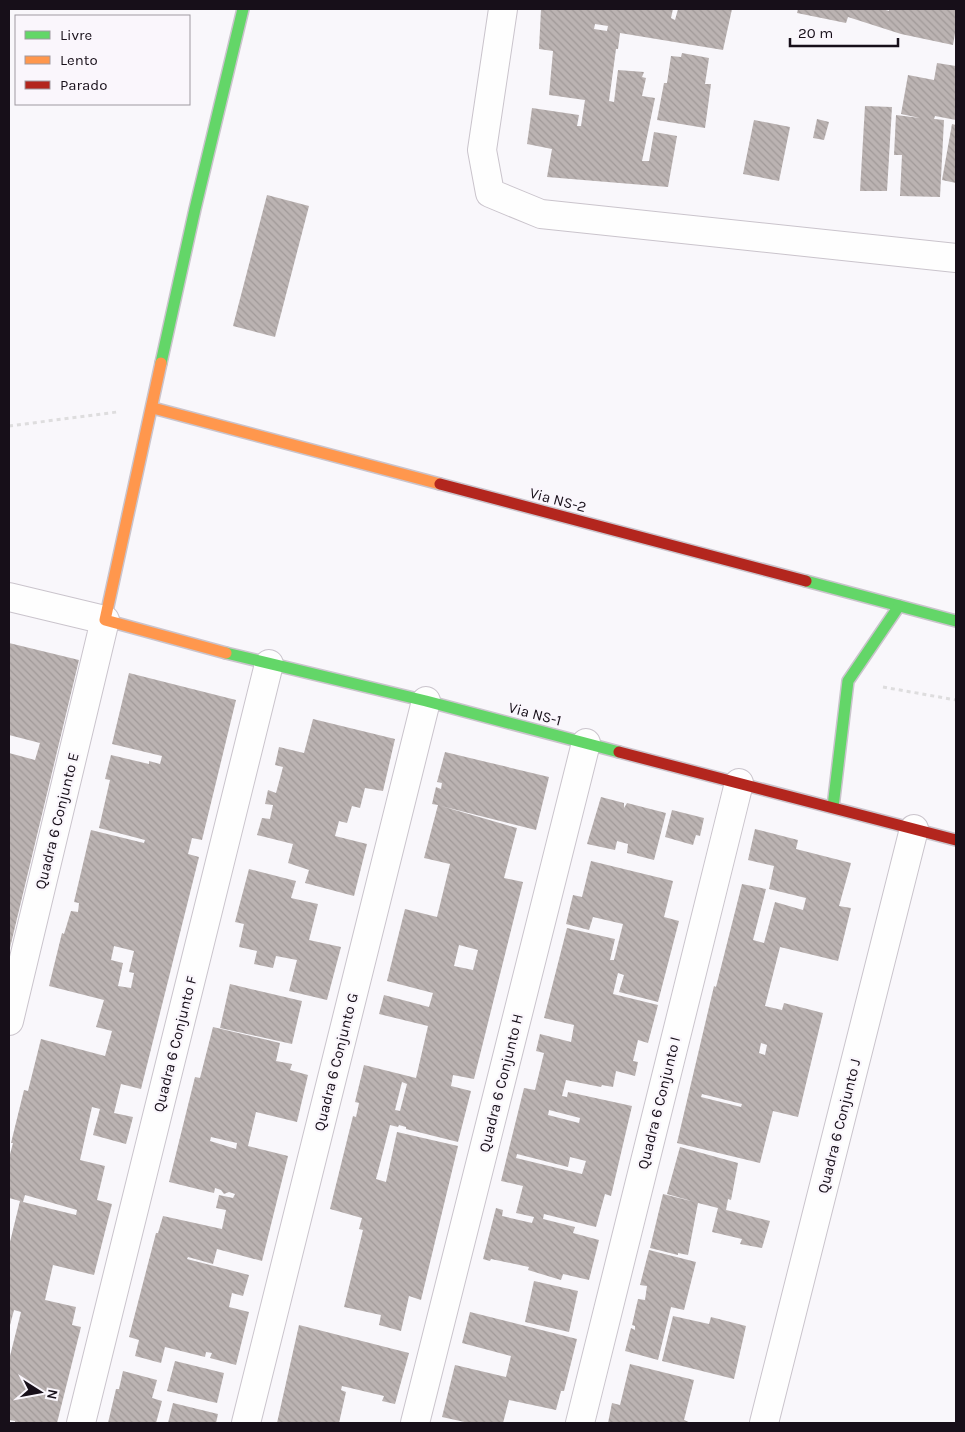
<svg xmlns="http://www.w3.org/2000/svg" width="965" height="1432" font-family="Karla,sans-serif">
  <defs>
    <pattern id="building-back-hatch" width="6" height="6" patternUnits="userSpaceOnUse" patternTransform="scale(1.25)"><rect width="6" height="6" fill="#bbb3b2"/><path d="M-1 5l2 2M0 0l6 6M5-1l2 2" fill="none" stroke="#a09998"/></pattern>
  </defs>
  <rect width="100%" height="100%" fill="#f9f7fb"/>
  <g fill="url(#building-back-hatch)" fill-rule="evenodd">
    <path d="M541 9H673L671 18 675 20 678 9H732L723 50 620 33 618 49H616L609 101 614 102 618 70 644 72 642 77 646 78 642 96 655 98 642 161H649L654 132 677 136 668 187 547 177 552 149 527 144 532 108 579 115 577 126H581L585 100 549 95 553 51 539 49ZM595 24 608 26 607 31 594 29Z"/>
    <path d="M798 9H882L889 11V9H956V28L953 45 901 34 848 17 846 23 797 13Z"/>
    <path d="M682 53 709 58 705 84H711L705 128 657 120 664 83H667L671 56 681 57Z"/>
    <path d="M937 63 956 66V120L935 116 934 119 944 120 940 197 900 196 902 155H894L896 115 920 118 901 114 908 75 934 80Z"/>
    <path d="M865 106 892 107 887 191H860Z"/>
    <path d="M817 119 829 122 824 140 813 138Z"/>
    <path d="M754 120 790 127 779 181 743 174Z"/>
    <path d="M952 124 956 125V183L942 180Z"/>
    <path d="M267 195 309 206 275 337 233 326Z"/>
    <path d="M9 643 79 660 9 952V753L35 760 40 743 9 735Z"/>
    <path d="M129 673 236 700 202 840 192 838 188 854 199 857 141 1089 121 1084 114 1113 133 1117 126 1144 93 1135 100 1109 92 1107 80 1160 105 1166 97 1200 112 1204 94 1275 53 1265 45 1300 76 1307 72 1325 81 1327 57 1423H15V1421L9 1420V1360L21 1312 14 1310 9 1329V1246L20 1201 9 1198V1158L13 1143H11L24 1090 28 1091 41 1039 105 1056 112 1031 96 1027 104 1000 49 986 62 933 64 934 71 911 78 912 79 903 74 902 91 830 144 843 145 840 99 828 110 780 105 779 111 755 149 764V761L160 764 162 756 112 744ZM114 946 134 951 129 972 134 973 131 988 118 986 123 963 111 960ZM25 1195 77 1210 76 1215 23 1202Z"/>
    <path d="M313 719 395 739 383 791 365 788 360 808 352 806 347 823 339 821 335 836 367 844 354 896 305 883 309 870 288 863 293 844 257 835 262 818 270 819 273 805 265 804 268 790 276 793 283 767 275 765 279 747 304 753Z"/>
    <path d="M445 752 549 777 536 830 441 806 517 828 504 878 523 882 474 1079 453 1075 451 1086 471 1091 458 1142 406 1129V1127L399 1125 398 1127 390 1125 376 1179 386 1182 397 1132 458 1146 421 1300 409 1296 401 1331 379 1325 381 1315 344 1307 363 1230 359 1229 362 1218 330 1209 353 1116 356 1117 359 1103 355 1102 364 1065 416 1078 428 1026 379 1014 384 995 429 1007 433 993 387 981 405 909 437 917 450 864 424 858 438 805 432 804 436 787 441 789 442 783 437 782ZM459 945 478 950 473 970 454 966ZM402 1082 407 1084 400 1111 395 1110Z"/>
    <path d="M601 797 624 803V808L627 803 666 813 654 860 627 853 628 844 617 841 615 850 587 844Z"/>
    <path d="M672 810 704 818 700 836 696 835 693 845 665 837Z"/>
    <path d="M755 829 798 840 796 849 851 863 839 906 851 908 838 961 780 947 765 1006 782 1010 784 1003 823 1013 798 1117 773 1111 760 1163 677 1143 714 986 716 987 742 884 766 889 753 940 764 943 775 902 803 910 806 898 769 889 774 866 748 860ZM761 1043 767 1045 765 1055 759 1053ZM702 1094 742 1104 741 1107 701 1097Z"/>
    <path d="M591 861 673 881 664 917 679 921 658 1002 619 992 624 975 618 973 613 994 658 1005 648 1043 638 1040 633 1061 638 1062 635 1076 616 1071 613 1087 602 1085 601 1087 566 1080 562 1096 567 1097 568 1092 632 1106 611 1196 605 1194 596 1227 544 1214 543 1219 575 1227 573 1233 599 1240 589 1280 563 1274 561 1280 528 1270 529 1267 491 1259 490 1261 483 1259 496 1208 503 1210 502 1216 532 1223 534 1217 516 1213 523 1186 501 1181 524 1088 535 1090 544 1053 536 1051 540 1034 571 1042 574 1025 544 1018 567 928 615 939 610 960H614L623 924 593 917 589 930 566 924 573 895 582 897ZM549 1110 580 1118 579 1123 548 1115ZM517 1154 568 1167 570 1157 586 1161 582 1174 516 1158Z"/>
    <path d="M249 869 296 881 291 898 318 904 309 940 341 947 327 1000 289 991 297 960 276 956 273 968 254 964 257 951 239 947 244 924 235 922Z"/>
    <path d="M230 984 302 1001 292 1044 220 1028Z"/>
    <path d="M213 1027 280 1043 276 1061 292 1064 290 1070 308 1075 297 1122 256 1112 248 1146 288 1156 262 1261 217 1249 213 1264 188 1257 187 1259 249 1275 243 1296 232 1293 229 1307 249 1312 236 1365 210 1358 212 1353 206 1352 205 1357 165 1347 161 1363 135 1356 139 1340 129 1337 156 1233H158L163 1216 222 1229 226 1210 216 1208 219 1195 233 1198 235 1194 229 1192 224 1194 221 1190 215 1188 214 1193 169 1182 195 1077 200 1078ZM211 1137 237 1143 236 1149 210 1141Z"/>
    <path d="M680 1147 738 1163 731 1200 728 1199 726 1210 770 1221 762 1248 740 1244 742 1239 712 1232 718 1208 698 1203 688 1255 678 1253V1255L650 1248 663 1194 695 1202 667 1194Z"/>
    <path d="M649 1250 696 1262 684 1310 671 1307 658 1360 625 1351 631 1328 635 1330V1326L632 1325 638 1299 645 1300 647 1286 640 1285Z"/>
    <path d="M534 1281 578 1291 569 1332 525 1322Z"/>
    <path d="M470 1312 577 1339 564 1391H561L556 1410 509 1400 503 1423H469L442 1417 455 1365 506 1377 511 1356 462 1343Z"/>
    <path d="M673 1316 709 1324 711 1317 746 1326 734 1379 662 1361Z"/>
    <path d="M299 1325 409 1353 395 1404 382 1401 384 1396 342 1386 341 1390 346 1392 339 1423H277Z"/>
    <path d="M175 1361 224 1373 217 1403 167 1391Z"/>
    <path d="M630 1364 694 1380 684 1420 691 1423H608L612 1403 620 1405Z"/>
    <path d="M123 1371 157 1380 152 1398 162 1401 156 1423H108L116 1389H119Z"/>
    <path d="M173 1403 218 1414 216 1423H168Z"/>
  </g>
  <g fill="none" stroke-linecap="round" stroke-linejoin="round">
    <g stroke="#cac4cc" stroke-width="30">
      <g id="street">
        <path d="M503 9 482 150 490 193 541 214 956 258"/>
        <path d="M9 597 105 620 9 1021"/>
        <path d="M81 1423 269 664"/>
        <path d="M246 1423 426 701"/>
        <path d="M415 1423 586 743"/>
        <path d="M580 1423 739 783"/>
        <path d="M764 1423 914 829"/>
      </g>
    </g>
    <g stroke="#cac4cc" stroke-width="14">
      <g id="fast">
        <path d="M161 363 195 209 243 9"/>
        <path d="M806 581 956 621"/>
        <path d="M226 653 426 701 619 752"/>
        <path d="M833 807 848 681 899 606"/>
      </g>
    </g>
    <g stroke="#cac4cc" stroke-width="14">
      <g id="slow">
        <path d="M161 363 105 620 226 653"/>
        <path d="M153 408 440 484"/>
      </g>
    </g>
    <g stroke="#cac4cc" stroke-width="14">
      <g id="jam">
        <path d="M440 484 806 581"/>
        <path d="M619 752 956 840"/>
      </g>
    </g>
    <g stroke="#deddde" stroke-width="3" stroke-dasharray="4 4" stroke-linecap="butt">
      <path d="M9 426 117 412"/>
      <path d="M883 687 956 700"/>
    </g>
    <use href="#street" stroke="#fefefe" stroke-width="28"/>
    <use href="#fast" stroke="#63d668" stroke-width="11"/>
    <use href="#slow" stroke="#ff974d" stroke-width="11"/>
    <use href="#jam" stroke="#b3261e" stroke-width="11"/>
  </g>
  <g text-anchor="middle" dominant-baseline="central" stroke-width="4.5" stroke-linejoin="round" paint-order="stroke">
    <g font-size="15" fill="#170f19" stroke="#faf6fc">
      <text transform="translate(558 500) rotate(15)">Via NS-2</text>
      <text transform="translate(535 714) rotate(15)">Via NS-1</text>
      <text transform="translate(57 821) rotate(-76)">Quadra 6 Conjunto E</text>
      <text transform="translate(175 1044) rotate(-76)">Quadra 6 Conjunto F</text>
      <text transform="translate(336 1062) rotate(-76)">Quadra 6 Conjunto G</text>
      <text transform="translate(501 1083) rotate(-76)">Quadra 6 Conjunto H</text>
      <text transform="translate(659 1103) rotate(-76)">Quadra 6 Conjunto I</text>
      <text transform="translate(839 1126) rotate(-76)">Quadra 6 Conjunto J</text>
    </g>
  </g>
  <rect width="965" height="1432" fill="none" stroke="#170f19" stroke-width="20"/>
  <rect x="15" y="15" width="175" height="90" fill="#faf6fc" stroke="#9f9aa1"/>
  <rect x="25" y="31" width="25" height="8" fill="#63d668" stroke="#9f9aa1"/>
  <text x="60" y="40" font-size="15" fill="#170f19">Livre</text>
  <rect x="25" y="56" width="25" height="8" fill="#ff974d" stroke="#9f9aa1"/>
  <text x="60" y="65" font-size="15" fill="#170f19">Lento</text>
  <rect x="25" y="81" width="25" height="8" fill="#b3261e" stroke="#9f9aa1"/>
  <text x="60" y="90" font-size="15" fill="#170f19">Parado</text>
  <g transform="translate(40 1392) rotate(101)" stroke="#faf6fc" stroke-width="4" paint-order="stroke">
  <path d="M0-4L9 19L0 12L-9 19Z" fill="#170f19"/>
  <text y="-8" font-size="14" font-weight="bold" text-anchor="middle" fill="#170f19">N</text>
  </g>
  <path d="M790 38v8h108v-8" fill="none" stroke="#170f19" stroke-width="2.5"/>
  <text x="798" y="38" font-size="15" fill="#170f19" stroke="#faf6fc" stroke-width="4" paint-order="stroke">20 m</text>
</svg>
